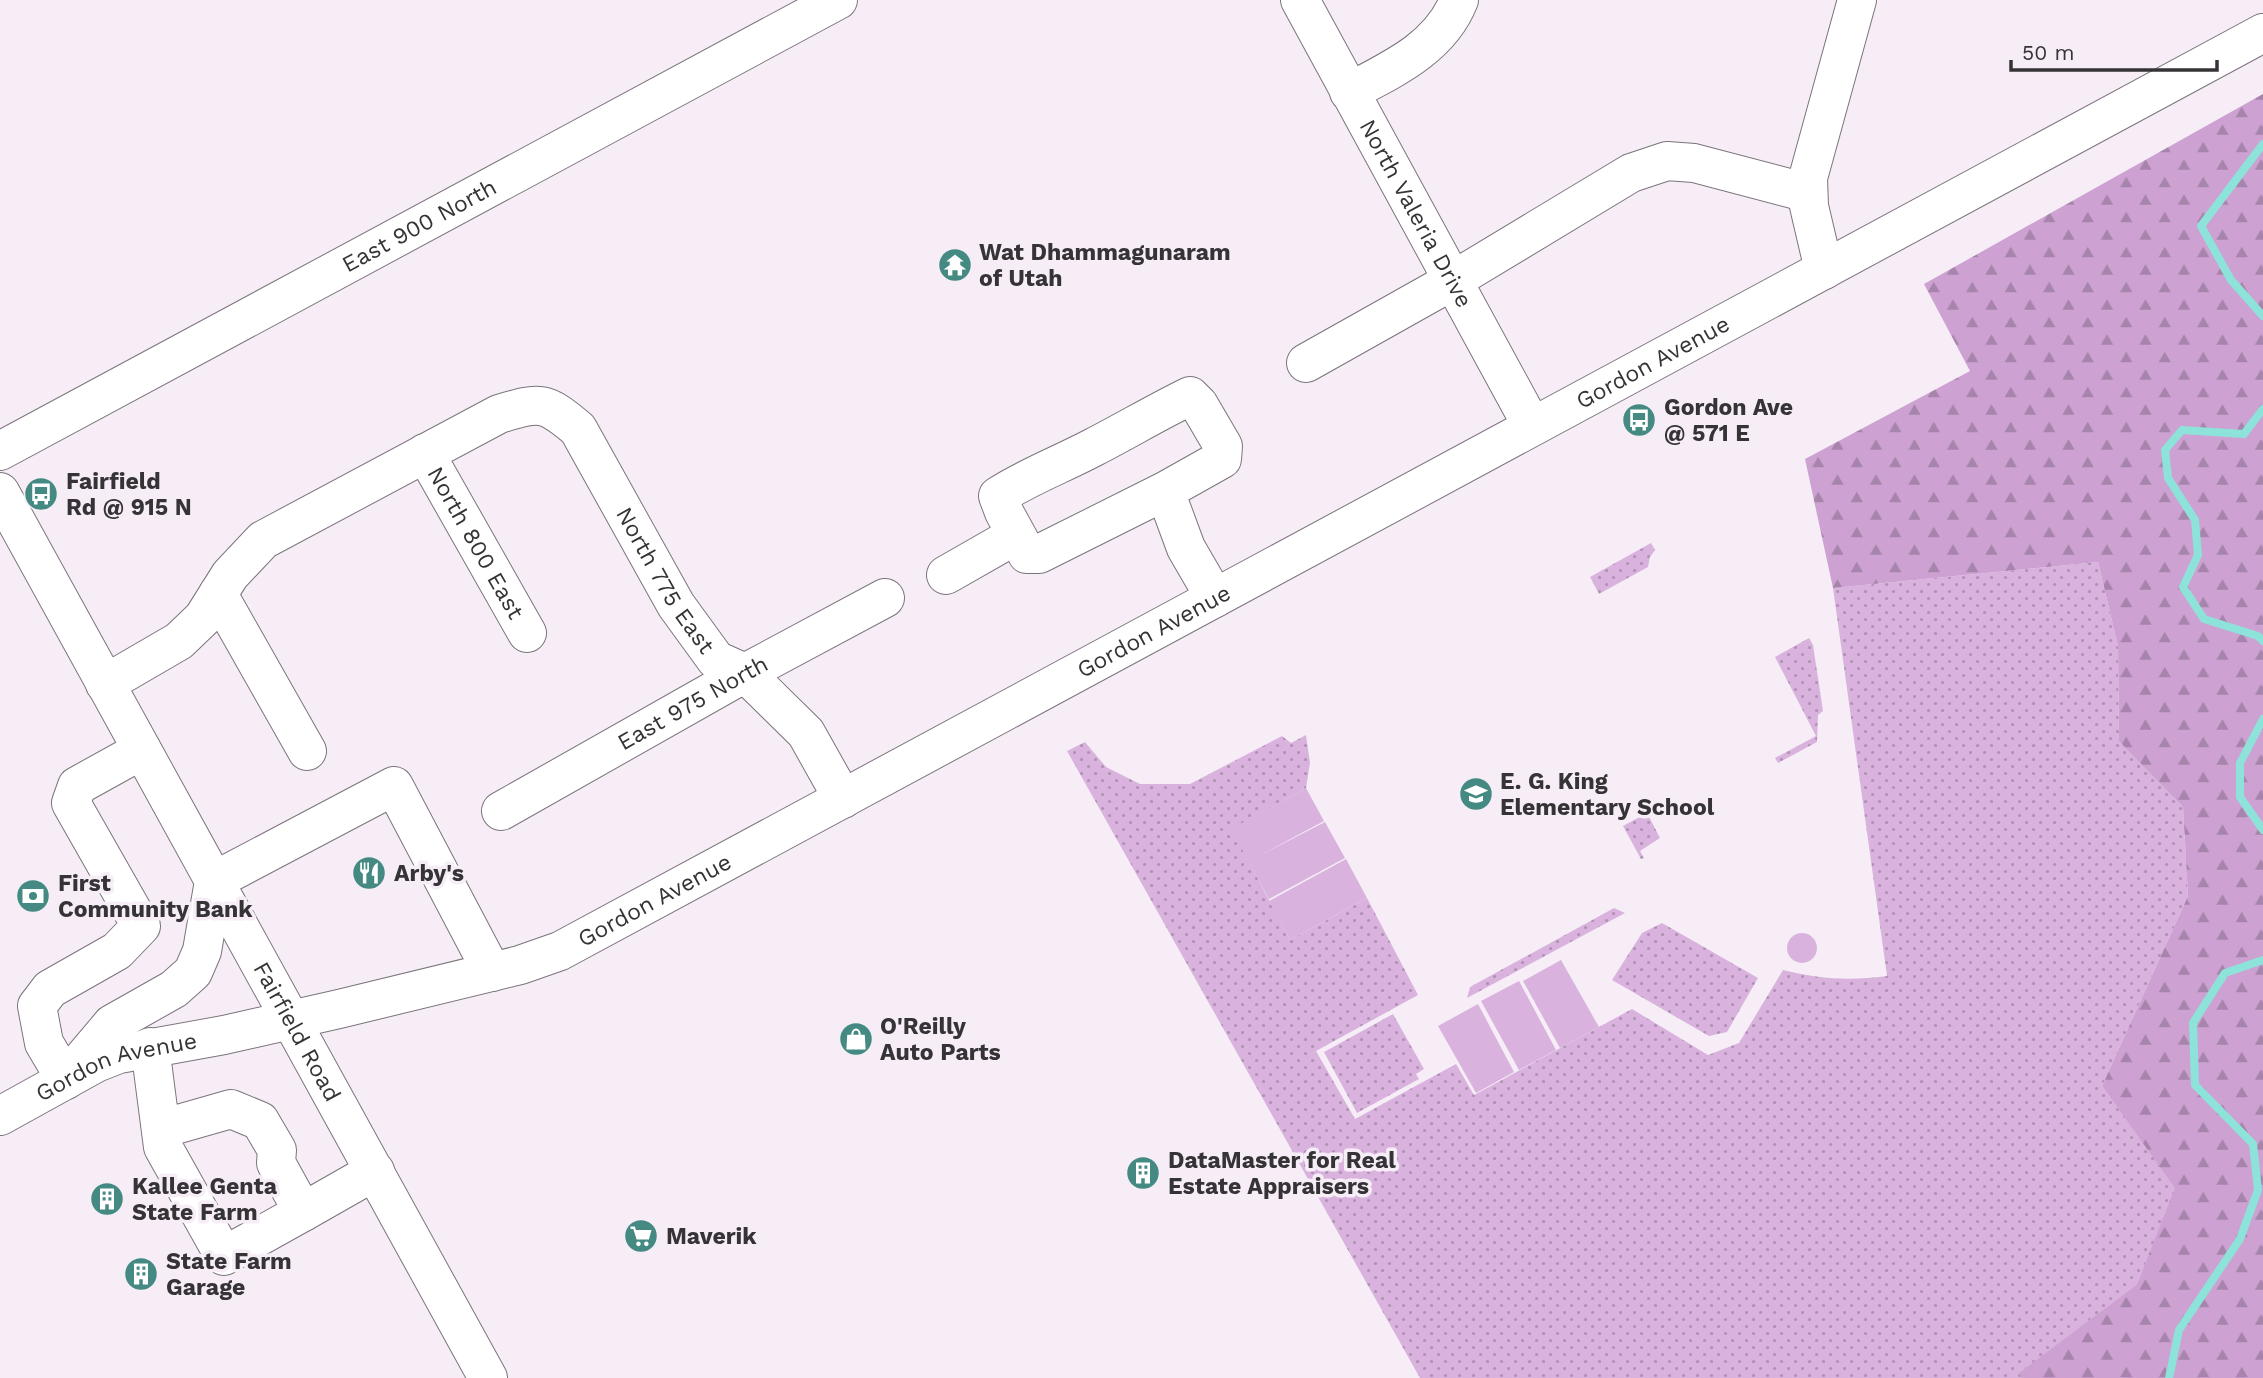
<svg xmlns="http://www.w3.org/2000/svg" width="2263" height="1378" font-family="'Work Sans',sans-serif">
  <defs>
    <pattern id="grass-dots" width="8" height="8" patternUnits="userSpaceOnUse" patternTransform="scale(1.75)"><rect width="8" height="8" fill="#d9b3de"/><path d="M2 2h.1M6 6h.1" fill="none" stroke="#b192b5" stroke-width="1.8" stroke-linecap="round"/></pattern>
    <pattern id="forest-firs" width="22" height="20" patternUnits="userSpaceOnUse" patternTransform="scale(1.75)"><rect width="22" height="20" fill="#cda1d2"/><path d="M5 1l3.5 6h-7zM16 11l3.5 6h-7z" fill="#a784ab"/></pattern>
  </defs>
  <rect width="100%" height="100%" fill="#f6edf7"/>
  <g fill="url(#grass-dots)">
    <path d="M1651 543 1655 550 1650 557 1648 567 1599 594 1590 577Z"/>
    <path d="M2098 562 2118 646 2119 740 2183 807 2188 896 2102 1086 2176 1188 2137 1284 2020 1373 2022 1378H1420L1067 751 1085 742 1106 767 1140 784H1190L1282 736 1291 743 1306 735 1310 763 1306 788 1232 829 1290 940 1367 898 1418 995 1316 1051 1355 1119 1456 1064 1474 1095 1632 1009 1708 1055 1739 1043 1783 970C1819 979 1849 981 1887 976L1833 588Z"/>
    <path d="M1809 638 1813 645 1823 711 1818 715 1817 742 1778 763 1775 758 1816 736 1775 657Z"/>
    <path d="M1647 813 1660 838 1640 851 1644 858 1641 859 1623 826Z"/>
    <path d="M1614 908 1625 913 1467 998 1470 987Z"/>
    <path d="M1662 923 1758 978 1727 1032 1709 1036 1612 980 1642 933Z"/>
    <path d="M1393 1014 1424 1069 1416 1074 1419 1079 1357 1113 1324 1052Z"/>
  </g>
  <path fill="url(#forest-firs)" d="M2263 94V1378H2022L2019 1373 2137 1284 2175 1188 2102 1086 2188 896 2183 807 2119 741 2118 646 2098 562 1833 588 1805 459 1970 371 1924 284Z"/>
  <g fill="#d9b3de">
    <path d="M1306 788 1324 821 1259 856 1325 822 1345 858 1269 899 1231 829Z"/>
    <path d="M1346 859 1367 898 1290 940 1269 901Z"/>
    <circle cx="1802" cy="948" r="15"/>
    <path d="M1561 960 1599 1027 1560 1048 1523 981Z"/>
    <path d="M1519 981 1556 1050 1519 1070 1481 1001Z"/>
    <path d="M1478 1004 1514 1072 1476 1093 1438 1026Z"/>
  </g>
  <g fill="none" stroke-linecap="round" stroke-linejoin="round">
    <g stroke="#8de3d9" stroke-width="8">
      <path d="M2263 144 2201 226 2231 280 2263 316"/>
      <path d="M2263 409 2244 434 2182 430 2165 450 2168 478 2195 520 2198 555 2183 587 2204 619 2258 636 2263 641"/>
      <path d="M2263 719 2240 763V797L2263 830"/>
      <path d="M2169 1378 2179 1330 2240 1239 2258 1190 2253 1144 2195 1085 2193 1023 2225 973 2263 960"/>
    </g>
    <g stroke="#7b747c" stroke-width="40">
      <g id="minor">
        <path id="s1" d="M1300 0 1532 426"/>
        <path d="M1349 92C1393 69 1440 48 1459 0"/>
        <path d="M1824 270 1809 206 1808 178 1857 0"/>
        <path d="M1306 363 1452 281 1631 173 1667 161 1694 163 1808 193"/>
        <path id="s2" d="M0 451 838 0"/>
        <path id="s3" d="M425 453 527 633"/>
        <path d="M1165 491 1039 554H1027L1004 512 998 496C1029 476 1062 464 1094 447 1127 430 1157 412 1190 396L1199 405 1223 446 1222 459 1165 491 1186 548 1215 598"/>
        <path d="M946 575 1016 535"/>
        <path d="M218 594 307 751"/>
        <path id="s4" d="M105 684 179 641 203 618 230 575 263 540 499 414C540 402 544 400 578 429L676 605 716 660 745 673 806 733 843 799"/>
        <path id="s5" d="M501 811 745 673 885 598"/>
        <path d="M214 881 394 786 492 972"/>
        <path d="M150 1047 163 1147 224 1256 303 1212 276 1163 277 1150 260 1121 231 1109 161 1129"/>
        <path d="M66 1080 44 1043 37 1006 50 989 117 951 141 926 71 803 77 786 142 750"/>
        <path d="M303 1212 375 1171"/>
      </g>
    </g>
    <g stroke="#7b747c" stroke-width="40">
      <g id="major">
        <path id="s6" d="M0 492 488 1378"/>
        <path d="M74 1069 112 1024 174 989 193 972 202 951 214 881"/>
        <path id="s7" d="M0 1116 96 1063 119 1054 224 1035 339 1009 520 965 560 951 2263 33"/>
      </g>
    </g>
    <use href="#minor" stroke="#fff" stroke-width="38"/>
    <use href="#major" stroke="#fff" stroke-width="38"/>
  </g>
  <defs>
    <g id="temple-disc" transform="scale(1.75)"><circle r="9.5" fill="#448a82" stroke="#f6edf7"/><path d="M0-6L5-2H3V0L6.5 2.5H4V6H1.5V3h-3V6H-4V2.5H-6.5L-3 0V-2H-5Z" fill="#fff"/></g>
    <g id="bus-disc" transform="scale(1.75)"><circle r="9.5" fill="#448a82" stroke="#f6edf7"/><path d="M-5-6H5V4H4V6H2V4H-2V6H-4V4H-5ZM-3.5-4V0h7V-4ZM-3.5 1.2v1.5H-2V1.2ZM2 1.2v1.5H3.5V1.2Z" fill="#fff"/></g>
    <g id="school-disc" transform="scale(1.75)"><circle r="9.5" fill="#448a82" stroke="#f6edf7"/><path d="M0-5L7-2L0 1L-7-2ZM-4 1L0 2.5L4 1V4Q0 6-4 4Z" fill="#fff"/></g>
    <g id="restaurant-disc" transform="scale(1.75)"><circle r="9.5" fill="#448a82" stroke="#f6edf7"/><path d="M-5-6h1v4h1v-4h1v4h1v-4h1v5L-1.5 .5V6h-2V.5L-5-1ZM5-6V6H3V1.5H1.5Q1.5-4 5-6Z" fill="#fff"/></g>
    <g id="bank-disc" transform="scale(1.75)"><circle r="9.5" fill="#448a82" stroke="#f6edf7"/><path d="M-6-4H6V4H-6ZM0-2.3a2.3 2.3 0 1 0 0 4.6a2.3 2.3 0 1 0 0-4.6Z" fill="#fff"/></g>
    <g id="shop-disc" transform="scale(1.75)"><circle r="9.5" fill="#448a82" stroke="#f6edf7"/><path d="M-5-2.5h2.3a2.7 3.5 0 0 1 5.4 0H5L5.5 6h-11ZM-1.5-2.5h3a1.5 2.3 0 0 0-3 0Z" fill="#fff"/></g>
    <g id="building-disc" transform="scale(1.75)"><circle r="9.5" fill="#448a82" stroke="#f6edf7"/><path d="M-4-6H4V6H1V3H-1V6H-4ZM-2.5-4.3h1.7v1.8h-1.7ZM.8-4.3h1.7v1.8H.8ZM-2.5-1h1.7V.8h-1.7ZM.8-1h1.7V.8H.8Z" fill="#fff"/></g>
    <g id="supermarket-disc" transform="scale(1.75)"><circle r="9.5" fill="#448a82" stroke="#f6edf7"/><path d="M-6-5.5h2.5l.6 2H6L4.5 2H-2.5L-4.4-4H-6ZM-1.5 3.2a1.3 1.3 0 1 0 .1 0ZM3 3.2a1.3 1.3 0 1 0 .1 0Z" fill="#fff"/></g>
  </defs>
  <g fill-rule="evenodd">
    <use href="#temple-disc" x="955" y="265"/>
    <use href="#bus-disc" x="1639" y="420"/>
    <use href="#bus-disc" x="41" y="494"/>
    <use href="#school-disc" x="1476" y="794"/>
    <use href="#restaurant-disc" x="369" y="873"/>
    <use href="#bank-disc" x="33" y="896"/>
    <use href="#shop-disc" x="856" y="1039"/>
    <use href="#building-disc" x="1143" y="1173"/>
    <use href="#building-disc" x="107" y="1199"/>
    <use href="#supermarket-disc" x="641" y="1236"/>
    <use href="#building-disc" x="141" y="1274"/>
  </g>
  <g text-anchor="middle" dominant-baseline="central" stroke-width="7" stroke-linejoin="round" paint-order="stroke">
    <g font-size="23" fill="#363336" stroke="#f6edf7">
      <text stroke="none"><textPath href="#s1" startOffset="243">North Valeria Drive</textPath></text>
      <text stroke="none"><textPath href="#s2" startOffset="476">East 900 North</textPath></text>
      <text stroke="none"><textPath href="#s7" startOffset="1829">Gordon Avenue</textPath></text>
      <text stroke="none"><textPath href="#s3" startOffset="103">North 800 East</textPath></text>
      <text stroke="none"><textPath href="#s4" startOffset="747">North 775 East</textPath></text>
      <text stroke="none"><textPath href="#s7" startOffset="1262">Gordon Avenue</textPath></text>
      <text stroke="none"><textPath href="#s5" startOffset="220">East 975 North</textPath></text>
      <text stroke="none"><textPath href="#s7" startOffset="695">Gordon Avenue</textPath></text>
      <text stroke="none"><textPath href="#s6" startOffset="616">Fairfield Road</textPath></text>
      <text stroke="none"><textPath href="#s7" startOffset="128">Gordon Avenue</textPath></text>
    </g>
    <g font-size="23" font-weight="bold" fill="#363336" stroke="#f6edf7" text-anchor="start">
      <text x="979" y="252">Wat Dhammagunaram<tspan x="979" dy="26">of Utah</tspan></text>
      <text x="1664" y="407">Gordon Ave<tspan x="1664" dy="26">@ 571 E</tspan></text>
      <text x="66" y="481">Fairfield<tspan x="66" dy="26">Rd @ 915 N</tspan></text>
      <text x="1500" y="781">E. G. King<tspan x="1500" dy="26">Elementary School</tspan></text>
      <text x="394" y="873">Arby's</text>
      <text x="58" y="883">First<tspan x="58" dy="26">Community Bank</tspan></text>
      <text x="880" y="1026">O'Reilly<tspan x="880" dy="26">Auto Parts</tspan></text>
      <text x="1168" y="1160">DataMaster for Real<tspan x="1168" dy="26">Estate Appraisers</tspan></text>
      <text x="132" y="1186">Kallee Genta<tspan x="132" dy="26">State Farm</tspan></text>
      <text x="666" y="1236">Maverik</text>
      <text x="166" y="1261">State Farm<tspan x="166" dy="26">Garage</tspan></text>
    </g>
  </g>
  <path d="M2011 60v10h206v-10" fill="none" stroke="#363336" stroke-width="3.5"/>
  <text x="2022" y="60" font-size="21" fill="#363336" stroke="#f6edf7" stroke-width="5" paint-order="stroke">50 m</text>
</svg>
